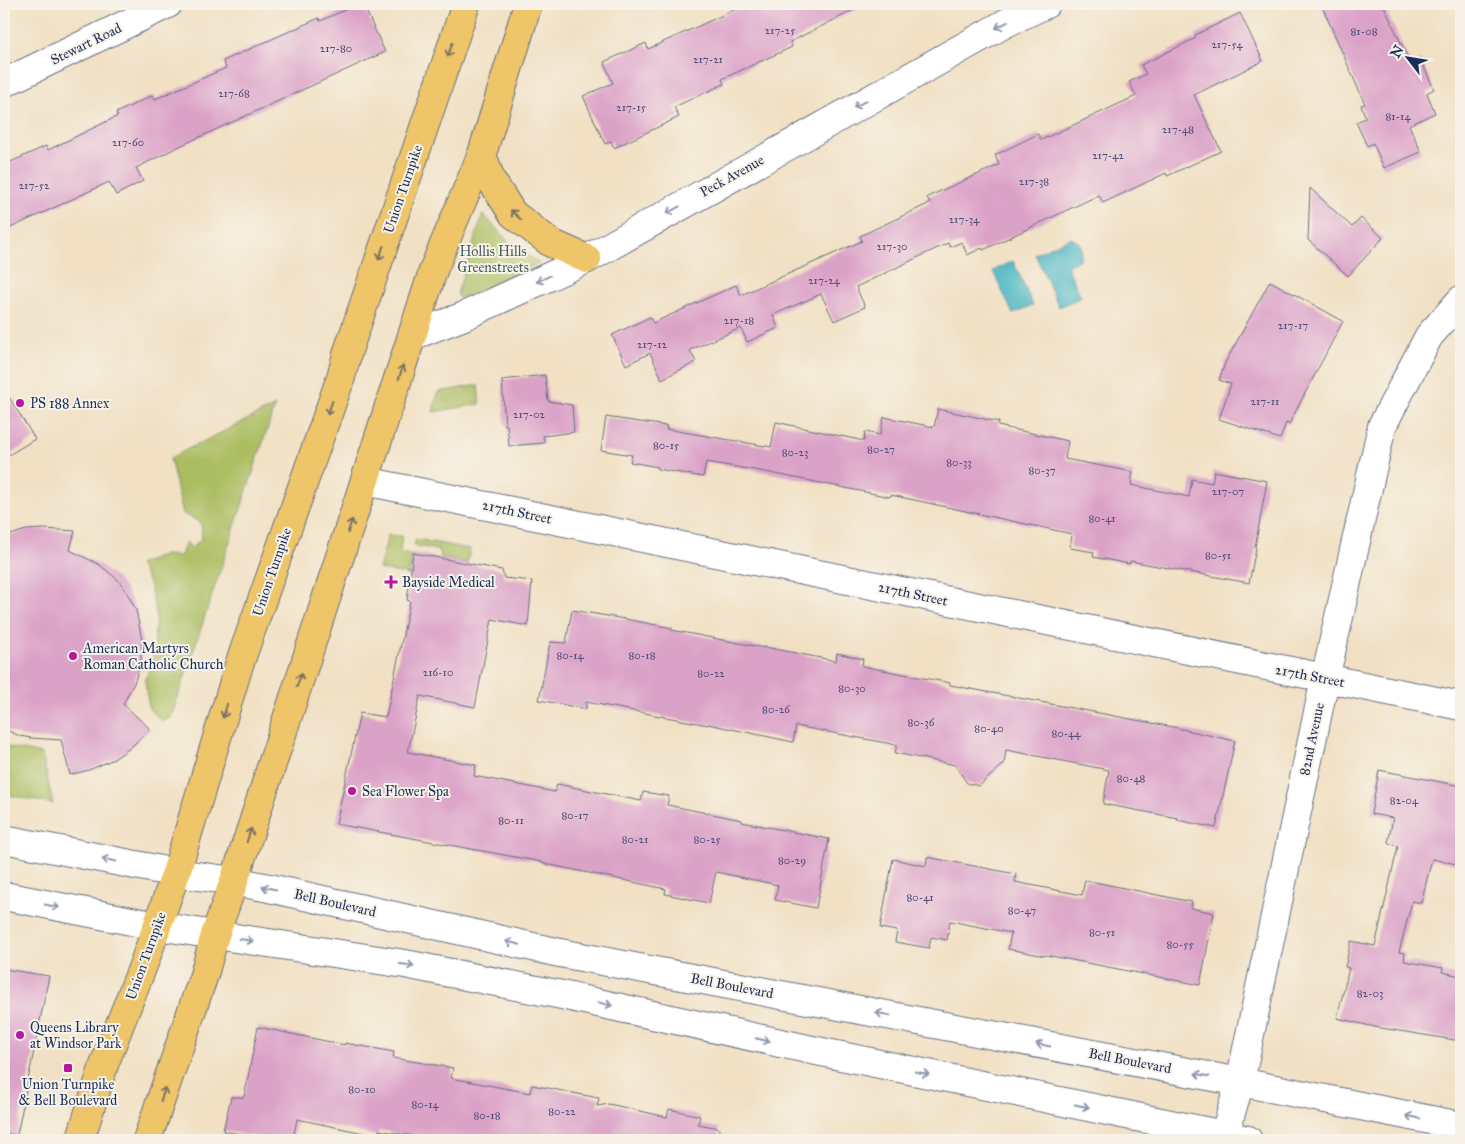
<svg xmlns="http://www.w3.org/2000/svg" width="1465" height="1144" font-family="'IM FELL Great Primer',serif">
  <rect width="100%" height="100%" fill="#f7f3e8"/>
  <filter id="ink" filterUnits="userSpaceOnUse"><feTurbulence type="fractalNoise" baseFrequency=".02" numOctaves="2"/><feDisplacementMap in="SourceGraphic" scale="10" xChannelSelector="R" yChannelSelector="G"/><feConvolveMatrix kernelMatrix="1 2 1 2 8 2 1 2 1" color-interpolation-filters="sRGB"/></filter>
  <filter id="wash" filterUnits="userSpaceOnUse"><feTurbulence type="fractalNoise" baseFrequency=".0096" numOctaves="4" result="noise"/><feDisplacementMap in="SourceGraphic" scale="20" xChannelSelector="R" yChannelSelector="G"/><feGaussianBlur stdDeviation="1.12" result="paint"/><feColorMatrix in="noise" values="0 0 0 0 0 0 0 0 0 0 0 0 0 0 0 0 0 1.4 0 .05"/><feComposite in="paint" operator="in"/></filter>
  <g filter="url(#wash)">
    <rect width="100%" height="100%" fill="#f1e0c3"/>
    <g fill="#abbd61" stroke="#637660">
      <path d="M483 214 509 242 539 263 465 298H459L457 294Z"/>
      <path d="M478 385 480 404 433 412 438 392Z"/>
      <path d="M275 406 171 718 162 721 149 709 145 681 153 658 156 614 149 583 139 564 165 555 181 556 186 541 191 548 202 538 201 522 183 514 170 458Z"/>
      <path d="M388 535 402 536 400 552 413 556 409 575 379 569Z"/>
      <path d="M416 539 470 549 467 563 441 558 440 551 414 545Z"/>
      <path d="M4 746 42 754 53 804 4 794Z"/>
    </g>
    <g fill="#48b6c3" stroke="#327290">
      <path d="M1070 238C1084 243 1082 247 1080 259L1067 266 1081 297 1059 307 1035 254Z"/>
      <path d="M1013 261 1033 305 1013 314 993 271Z"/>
    </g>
    <g id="blocks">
      <g fill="#dba2c8">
        <path d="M358 4H363L385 52 178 147 136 168 143 181 116 195 109 182 4 231V165L46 146 48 150 118 116 116 113 153 95 155 99 226 68 223 61 319 18 320 21Z"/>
        <path d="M747 4H866L790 42 792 47 722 79 724 84 674 107 679 117 614 148 611 141 605 144 583 96 613 83 604 62 646 43 648 49Z"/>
        <path d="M1321 4H1383L1411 65 1421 60 1434 89 1427 93 1435 113 1409 125 1421 152 1384 168 1373 143 1367 146 1356 122 1366 118 1361 105 1365 104Z"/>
        <path d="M1240 13 1263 61 1194 95 1221 151 1167 176 1166 173 1103 203 1099 195 983 250 982 248 967 255 962 242 950 247 948 243 856 287 865 307 834 321 821 294 773 315 778 328 747 342 741 328 690 350 696 362 662 379 650 353 626 365 612 335 650 317 653 323 736 285 741 295 862 241 860 236 930 203 927 197 999 165 995 155 1038 134 1041 140 1136 96 1129 82 1146 74 1141 65 1196 38 1195 35Z"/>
        <path d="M1310 188 1352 227 1361 218 1383 238 1348 276 1308 240Z"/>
        <path d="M1270 281 1343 321 1289 424 1286 423 1280 439 1219 419 1231 384 1219 380 1225 363Z"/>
        <path d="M545 375 548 401 572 405 574 432 543 436 544 443 509 446 507 425H505L502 380Z"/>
        <path d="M4 389 35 439 4 458Z"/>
        <path d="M938 409 999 422 998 426 1068 441 1065 459 1133 472 1131 485 1189 497 1192 479 1212 483 1214 471 1267 481 1255 547 1256 548 1249 583 1130 561V564L1093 557 1094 552 1070 548 1072 534 891 495 890 497 766 472 706 462 703 477 658 469V467L630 462 632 455 601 450 606 417 667 426 666 429 771 447 776 422 864 441 865 432 880 435 884 417 934 427Z"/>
        <path d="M44 529 75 531 70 550 100 565 118 580 125 589 136 610 142 640 141 662 138 672 134 683 123 704 150 729 130 748 114 759 89 770 70 775 61 740 31 738 20 736 4 729V537L26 530Z"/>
        <path d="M413 553 502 570 504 578 532 581 528 626 492 619 475 707 420 696 408 752 476 765 474 776 555 792 557 784 641 801 643 792 669 796 667 805 742 820V822L829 839 816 908 775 900 778 885 716 872 709 903 665 894 666 889 541 863 542 862 336 824 360 713 386 717 410 601 407 600Z"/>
        <path d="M572 610 625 619 672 628 671 630 765 648V647L836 661 837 653 863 659 862 666 950 683V685L1173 727 1235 741 1216 828 1177 820 1178 818 1103 804 1109 770 1006 750 1004 764 979 786 967 783 955 765 895 753 897 745 796 726 793 742 708 724V725L586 702V709L539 700 550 642 566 643Z"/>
        <path d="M1379 770 1461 786V865L1432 859 1421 903 1412 901 1399 952 1405 953 1404 961 1443 968 1442 972 1461 976V1041L1375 1027 1337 1018 1349 968 1345 967 1351 941 1375 946 1398 846 1388 843 1393 818 1371 814Z"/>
        <path d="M927 857 1016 874 1015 882 1082 895 1085 880 1192 902 1191 908 1214 913 1200 985 1046 955 1045 956 1008 949 1011 933 950 921 947 940 931 937 929 948 895 942 897 931 880 928 893 859 926 866Z"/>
        <path d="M4 969 49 976 17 1135 4 1133Z"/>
        <path d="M258 1027 345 1045V1043L394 1052 393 1058 453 1068 451 1078 530 1093 532 1085 599 1098 597 1106 609 1104 667 1117 669 1109 700 1116 698 1124 719 1128 718 1140H437L379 1130 378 1136 297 1119 293 1140H276L223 1131 231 1097H244Z"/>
      </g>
    </g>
  </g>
  <g filter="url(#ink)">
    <use href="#blocks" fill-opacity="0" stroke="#666d81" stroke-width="1"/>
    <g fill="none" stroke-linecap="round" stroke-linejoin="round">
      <g stroke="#666d81" stroke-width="30">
        <g id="minor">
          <path d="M4 83 168 4"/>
          <path d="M412 336 464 316 587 259 1006 23 1046 4"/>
          <path d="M365 481 1461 706"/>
          <path d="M4 839 176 873 234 881 269 888 560 953 1240 1082 1461 1126"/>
          <path d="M4 896 157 926 405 964 557 994 812 1050 1248 1140"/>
          <path d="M1223 1140 1240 1082 1325 679 1382 426 1429 336 1461 300"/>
        </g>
      </g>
      <g stroke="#666d81" stroke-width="30">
        <g id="major">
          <path d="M482 154 491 180 513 214 551 243 587 259"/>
          <path d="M80 1140 105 1062 144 963 176 873 239 665 341 377 348 351 466 4"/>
          <path d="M147 1140 204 975 215 935 234 881 434 268 482 154 528 4"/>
        </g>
      </g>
      <use href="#minor" stroke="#fff" stroke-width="28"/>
      <use href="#major" stroke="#eec569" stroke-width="28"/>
    </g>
    <defs><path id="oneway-shaft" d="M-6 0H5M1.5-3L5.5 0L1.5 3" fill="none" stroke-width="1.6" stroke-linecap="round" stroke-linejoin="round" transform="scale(1.25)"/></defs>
    <g stroke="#8d97ae">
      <use href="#oneway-shaft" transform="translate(1002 25) rotate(152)"/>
      <use href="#oneway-shaft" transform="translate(860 104) rotate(151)"/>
      <use href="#oneway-shaft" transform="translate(673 210) rotate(151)"/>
      <use href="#oneway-shaft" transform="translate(543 279) rotate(155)"/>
      <use href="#oneway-shaft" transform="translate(109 860) rotate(-169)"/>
      <use href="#oneway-shaft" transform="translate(269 888) rotate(-168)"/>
      <use href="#oneway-shaft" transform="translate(52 906) rotate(11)"/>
      <use href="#oneway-shaft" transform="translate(246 940) rotate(9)"/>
      <use href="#oneway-shaft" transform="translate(513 943) rotate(-167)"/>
      <use href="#oneway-shaft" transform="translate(407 965) rotate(10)"/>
      <use href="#oneway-shaft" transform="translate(605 1004) rotate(13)"/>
      <use href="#oneway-shaft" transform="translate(883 1014) rotate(-169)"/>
      <use href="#oneway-shaft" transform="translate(763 1040) rotate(13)"/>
      <use href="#oneway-shaft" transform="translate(1043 1045) rotate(-169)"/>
      <use href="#oneway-shaft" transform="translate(922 1073) rotate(12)"/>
      <use href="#oneway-shaft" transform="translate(1202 1075) rotate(-169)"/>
      <use href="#oneway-shaft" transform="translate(1082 1106) rotate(12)"/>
      <use href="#oneway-shaft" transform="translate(1413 1117) rotate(-169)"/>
    </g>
    <g stroke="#7a7263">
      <use href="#oneway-shaft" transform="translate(450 50) rotate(109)"/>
      <use href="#oneway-shaft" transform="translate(516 215) rotate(-137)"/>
      <use href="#oneway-shaft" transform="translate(381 253) rotate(109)"/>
      <use href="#oneway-shaft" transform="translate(401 372) rotate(-72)"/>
      <use href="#oneway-shaft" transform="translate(330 408) rotate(109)"/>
      <use href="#oneway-shaft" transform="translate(350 526) rotate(-72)"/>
      <use href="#oneway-shaft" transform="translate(299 680) rotate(-72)"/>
      <use href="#oneway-shaft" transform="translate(225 711) rotate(107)"/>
      <use href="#oneway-shaft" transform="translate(249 835) rotate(-72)"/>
      <use href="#oneway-shaft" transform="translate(163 1094) rotate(-71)"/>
    </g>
  </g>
  <g fill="#b5179e" stroke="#f7f3e8" stroke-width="2">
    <circle cx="20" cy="403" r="5"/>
    <path d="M388.5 574.5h5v5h5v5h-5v5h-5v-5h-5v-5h5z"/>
    <circle cx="73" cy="656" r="5"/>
    <circle cx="352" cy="791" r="5"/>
    <circle cx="20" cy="1035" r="5"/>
    <rect x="63" y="1063" width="10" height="10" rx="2.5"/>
  </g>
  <g text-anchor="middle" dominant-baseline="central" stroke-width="4" stroke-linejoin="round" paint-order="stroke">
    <g font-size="11" fill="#4b4c78">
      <text x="780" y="30">217-25</text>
      <text x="1364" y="31">81-08</text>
      <text x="1227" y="44">217-54</text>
      <text x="336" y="48">217-80</text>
      <text x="708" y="59">217-21</text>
      <text x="234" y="93">217-68</text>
      <text x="631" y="107">217-15</text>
      <text x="1398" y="116">81-14</text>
      <text x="1178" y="129">217-48</text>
      <text x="128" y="142">217-60</text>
      <text x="1108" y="155">217-42</text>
      <text x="1034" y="181">217-38</text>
      <text x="34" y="185">217-52</text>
      <text x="964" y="219">217-34</text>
      <text x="892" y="246">217-30</text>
      <text x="824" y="280">217-24</text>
      <text x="739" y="320">217-18</text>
      <text x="1293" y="325">217-17</text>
      <text x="652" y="344">217-12</text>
      <text x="1265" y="401">217-11</text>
      <text x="529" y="414">217-02</text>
      <text x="666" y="445">80-15</text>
      <text x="881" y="449">80-27</text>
      <text x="795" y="452">80-23</text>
      <text x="959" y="462">80-33</text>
      <text x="1042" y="470">80-37</text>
      <text x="1228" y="491">217-07</text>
      <text x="1102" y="518">80-41</text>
      <text x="1218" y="555">80-51</text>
      <text x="570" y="655">80-14</text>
      <text x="642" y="655">80-18</text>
      <text x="438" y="672">216-10</text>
      <text x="711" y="673">80-22</text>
      <text x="852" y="688">80-30</text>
      <text x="776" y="709">80-26</text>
      <text x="921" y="722">80-36</text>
      <text x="989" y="728">80-40</text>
      <text x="1066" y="733">80-44</text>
      <text x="1131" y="778">80-48</text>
      <text x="1404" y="800">82-04</text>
      <text x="575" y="815">80-17</text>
      <text x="511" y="820">80-11</text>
      <text x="635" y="839">80-21</text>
      <text x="707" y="839">80-25</text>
      <text x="792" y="860">80-29</text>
      <text x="920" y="897">80-41</text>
      <text x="1022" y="910">80-47</text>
      <text x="1102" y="932">80-51</text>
      <text x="1180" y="944">80-55</text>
      <text x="1370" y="993">82-03</text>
      <text x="362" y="1089">80-10</text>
      <text x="425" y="1104">80-14</text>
      <text x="562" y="1111">80-22</text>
      <text x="487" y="1115">80-18</text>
    </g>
    <g font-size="14" fill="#1b2f5e" stroke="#f7f3e8">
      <text transform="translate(86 44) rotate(-26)">Stewart Road</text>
      <text transform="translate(732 176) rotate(-29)">Peck Avenue</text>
      <text transform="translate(403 189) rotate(-71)">Union Turnpike</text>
      <text transform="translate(517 512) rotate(12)">217th Street</text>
      <text transform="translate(272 572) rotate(-71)">Union Turnpike</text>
      <text transform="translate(913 594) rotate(12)">217th Street</text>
      <text transform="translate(1310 676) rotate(11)">217th Street</text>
      <text transform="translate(1312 739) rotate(-78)">82nd Avenue</text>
      <text transform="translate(335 903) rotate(13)">Bell Boulevard</text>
      <text transform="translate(146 956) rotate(-70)">Union Turnpike</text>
      <text transform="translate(732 986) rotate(11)">Bell Boulevard</text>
      <text transform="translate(1130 1061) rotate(11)">Bell Boulevard</text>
    </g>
    <g font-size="14" fill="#465a5f" stroke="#f7f3e8">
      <text x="493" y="251">Hollis Hills<tspan x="493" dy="16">Greenstreets</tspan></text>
    </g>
    <g font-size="14" fill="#1b2f5e" stroke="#f7f3e8" text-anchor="start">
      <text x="30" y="403">PS 188 Annex</text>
      <text x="402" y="582">Bayside Medical</text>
      <text x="83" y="648">American Martyrs<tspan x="83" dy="16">Roman Catholic Church</tspan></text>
      <text x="362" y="791">Sea Flower Spa</text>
      <text x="30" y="1027">Queens Library<tspan x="30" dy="16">at Windsor Park</tspan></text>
      <text x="68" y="1084" text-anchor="middle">Union Turnpike<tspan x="68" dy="16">&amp; Bell Boulevard</tspan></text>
    </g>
  </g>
  <rect width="1465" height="1144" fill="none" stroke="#f7f3e8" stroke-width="20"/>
  <g transform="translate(1408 58) rotate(301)" stroke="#f7f3e8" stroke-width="4" paint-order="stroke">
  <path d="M0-4L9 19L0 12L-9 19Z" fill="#1b2f5e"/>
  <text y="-8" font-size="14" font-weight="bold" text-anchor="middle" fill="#1b2f5e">N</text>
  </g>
</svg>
